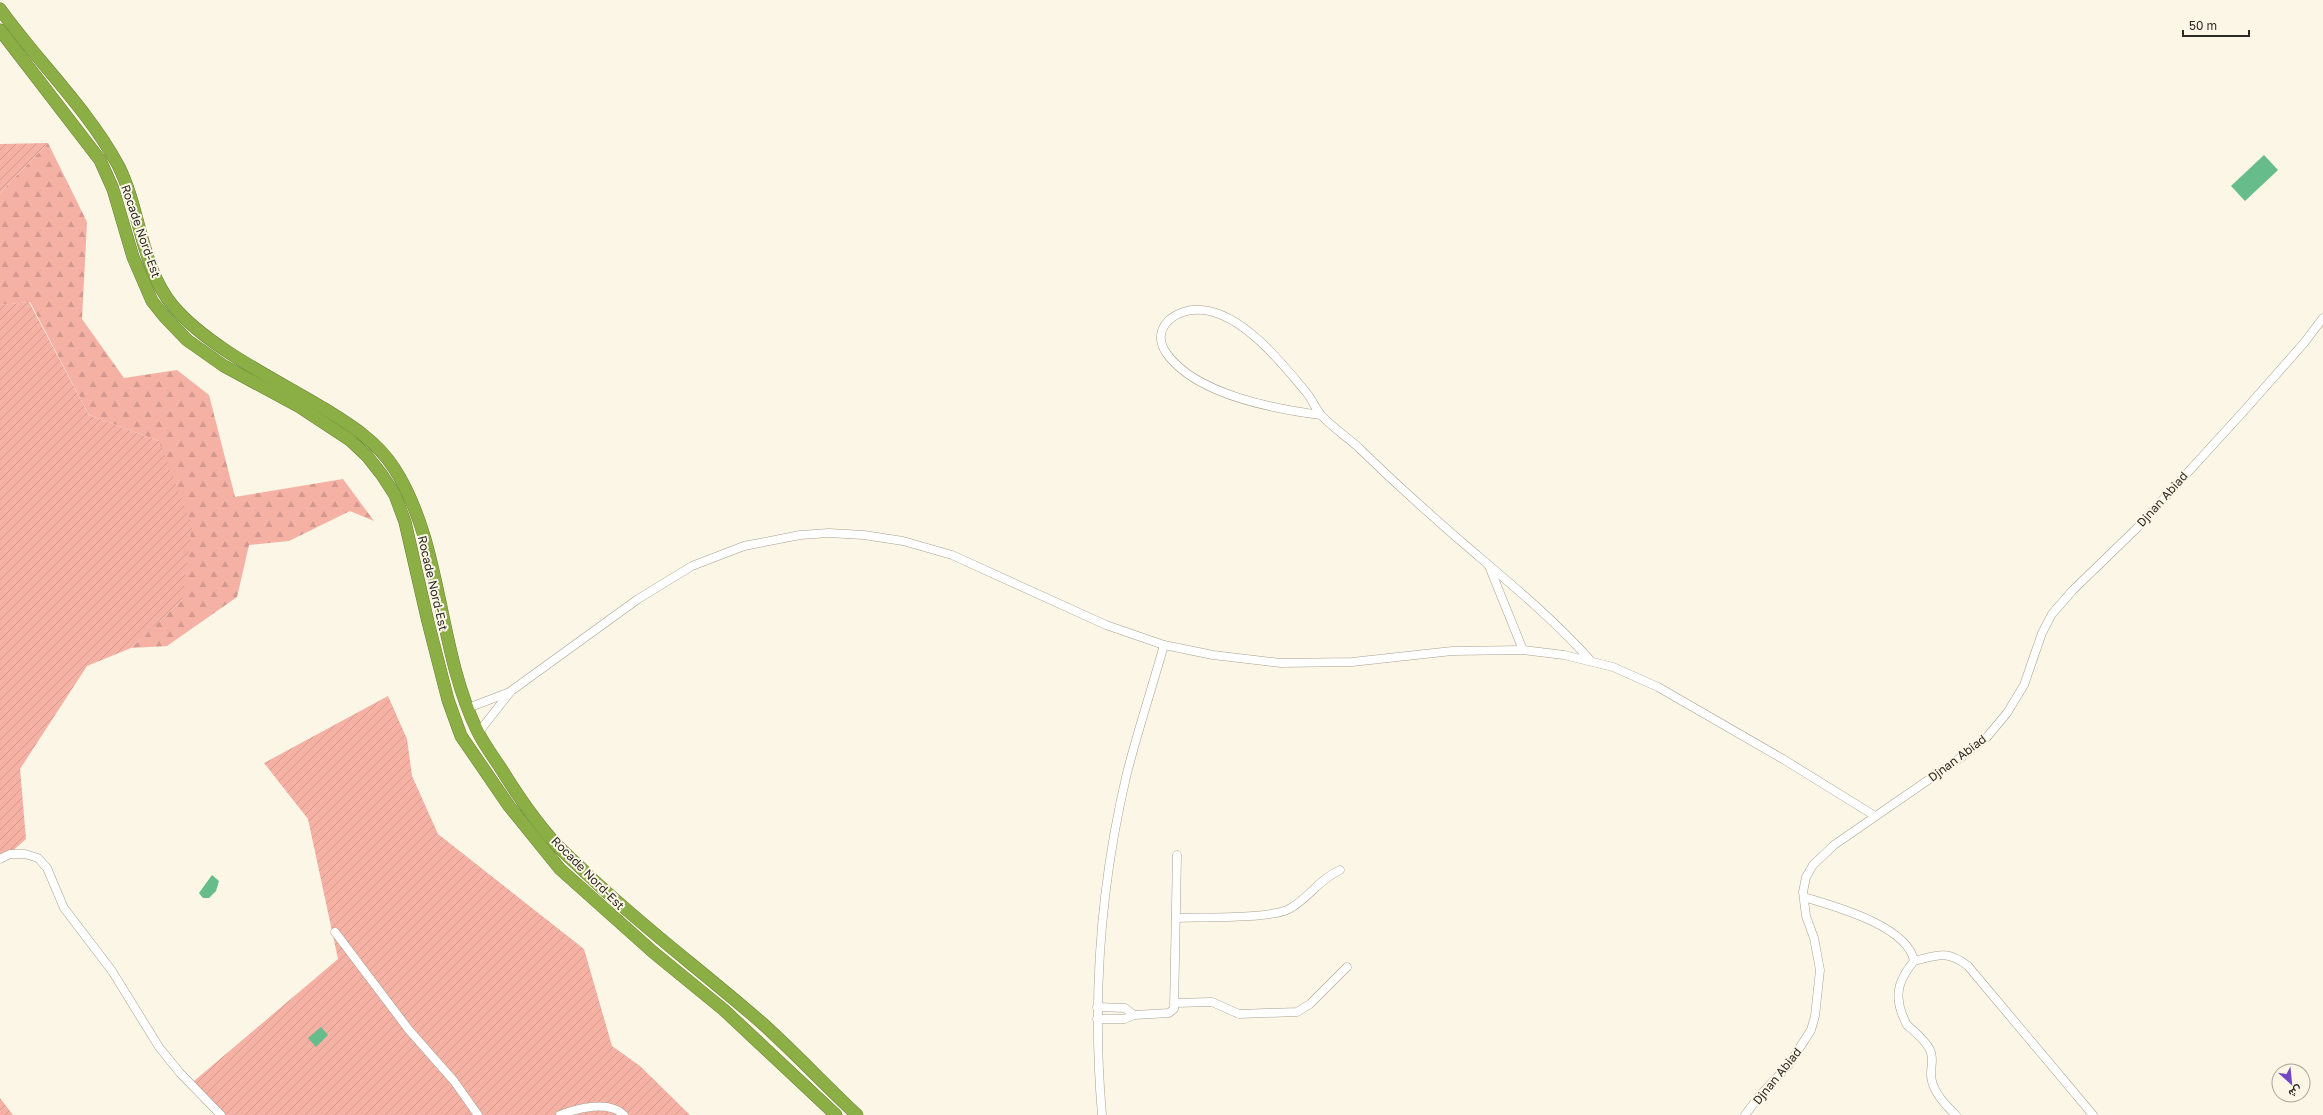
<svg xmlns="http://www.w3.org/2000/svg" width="2323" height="1115" font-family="'Golos Text',Vazirmatn,sans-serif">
  <defs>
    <pattern id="forest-firs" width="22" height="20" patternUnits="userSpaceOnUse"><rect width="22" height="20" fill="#f6b1a5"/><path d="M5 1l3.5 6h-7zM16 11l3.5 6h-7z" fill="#d3988e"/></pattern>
    <pattern id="garden-furrows" width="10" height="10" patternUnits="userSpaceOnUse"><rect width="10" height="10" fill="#f6b1a5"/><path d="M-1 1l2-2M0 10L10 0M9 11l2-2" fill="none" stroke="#d3988e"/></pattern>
  </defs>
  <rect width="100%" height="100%" fill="#fbf6e5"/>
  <path fill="url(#forest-firs)" d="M48 143 87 222 82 319 124 378 177 370 209 395 235 497 343 479 374 521 350 511 289 541 249 545 237 597 167 646 131 648 182 600 159 441 89 415 30 302 0 305V193Z"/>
  <g fill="url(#garden-furrows)">
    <path d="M48 143 0 193V144Z"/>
    <path d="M29 302 89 415 159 441 192 526 182 600 131 648 87 666 20 769 26 839 0 862V305Z"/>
    <path d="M388 696 407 739 412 776 438 834 584 949 612 1046 640 1066 690 1115H220L194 1081 338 959 308 819 264 763Z"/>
    <path d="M0 1098 13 1115H0Z"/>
  </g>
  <g fill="#66bc8a">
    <path d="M2264 155 2278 170 2245 201 2231 186Z"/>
    <path d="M212 875 219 881 216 891 209 898H203L199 893Z"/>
    <path d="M321 1027 328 1035 316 1047 308 1038Z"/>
  </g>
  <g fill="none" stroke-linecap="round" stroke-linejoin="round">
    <g stroke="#a6a191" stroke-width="9">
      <g id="minor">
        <path d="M1321 415C1274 409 1196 394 1167 354 1148 328 1177 307 1202 310 1242 313 1282 363 1306 392 1312 399 1315 408 1321 415 1332 427 1347 437 1359 448 1397 485 1437 521 1477 555 1517 589 1556 622 1591 661"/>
        <path d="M1489 566 1523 650"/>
        <path d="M468 708 510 692"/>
        <path d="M478 733 511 691 638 599 692 566 744 546 800 535 829 533 864 535 903 541 952 555 1106 625 1164 645 1213 655 1281 663 1352 662 1452 651 1523 650 1564 655 1613 667 1658 687 1783 759 1875 816"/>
        <path d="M0 859 10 854H25L38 858 47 868 64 908 112 971 159 1047 180 1073 221 1115"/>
        <path d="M1804 897C1834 906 1908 926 1914 961 1900 978 1894 993 1902 1014 1904 1018 1905 1022 1907 1025 1915 1032 1926 1041 1930 1050 1934 1058 1931 1065 1931 1074 1931 1090 1945 1105 1956 1115"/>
        <path d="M1176 918C1201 917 1270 919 1289 909 1308 899 1318 880 1340 870"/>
        <path d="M335 932 409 1030 454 1081 478 1115"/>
        <path d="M1914 961C1938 955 1947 950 1968 966L2093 1115"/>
        <path d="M1175 1003 1212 1002 1239 1014 1297 1012 1310 1004 1347 967"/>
        <path d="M1097 1007 1125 1008 1134 1015"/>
        <path d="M1097 1019H1125L1134 1015 1169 1013 1174 1009 1177 855"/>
        <path d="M560 1115C578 1108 609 1100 624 1115"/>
        <path d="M1102 1115C1092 1000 1100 886 1127 773 1138 730 1152 688 1164 645"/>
        <path d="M1745 1115 1761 1094 1788 1066 1811 1030 1815 1016 1820 970 1814 938 1806 916 1803 892 1806 877 1813 865 1834 845 1963 756 1987 737 2007 713 2024 685 2042 633 2052 614 2073 590 2137 528 2243 412 2304 343 2323 318"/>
      </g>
    </g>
    <g stroke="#6a8039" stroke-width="13">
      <g id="highway">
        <path d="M0 9C37 61 87 108 118 165 141 210 140 266 173 306 209 348 275 379 323 408 349 424 377 441 394 468 443 544 437 648 477 730 483 743 492 755 500 767 516 793 534 820 555 843 565 854 576 863 586 873 642 927 705 973 763 1024 795 1053 825 1085 857 1115"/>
        <path d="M0 30 100 160 113 189 133 257 152 301 164 316 187 340 224 366 300 407 350 440 367 456 382 475 395 495 405 522 428 622 448 700 461 736 509 806 560 869 653 952 724 1010 836 1115"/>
      </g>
    </g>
    <use href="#minor" stroke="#fff" stroke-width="8"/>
    <use href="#highway" stroke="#8caf45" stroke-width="12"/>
  </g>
  <g text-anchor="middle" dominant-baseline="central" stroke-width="4" stroke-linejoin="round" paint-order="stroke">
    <g font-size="12" fill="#2c2a24" stroke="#fbf6e5">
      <text transform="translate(141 231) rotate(71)">Rocade Nord-Est</text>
      <text transform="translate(2162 499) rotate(-48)">Djnan Abiad</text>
      <text transform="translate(433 583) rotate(77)">Rocade Nord-Est</text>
      <text transform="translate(1957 758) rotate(-37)">Djnan Abiad</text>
      <text transform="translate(588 873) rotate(45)">Rocade Nord-Est</text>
      <text transform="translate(1777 1076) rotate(-51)">Djnan Abiad</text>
    </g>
  </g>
  <g transform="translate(2291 1083) rotate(153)"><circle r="19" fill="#fbf6e5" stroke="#a8a498"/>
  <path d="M0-3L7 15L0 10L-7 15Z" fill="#7349c2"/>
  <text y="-6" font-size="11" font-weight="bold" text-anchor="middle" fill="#2c2a24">ش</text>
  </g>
  <path d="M2183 30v6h66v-6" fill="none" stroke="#2c2a24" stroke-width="2"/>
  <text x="2189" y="30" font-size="12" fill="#2c2a24" stroke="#fbf6e5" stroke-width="3" paint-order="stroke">50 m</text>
</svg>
